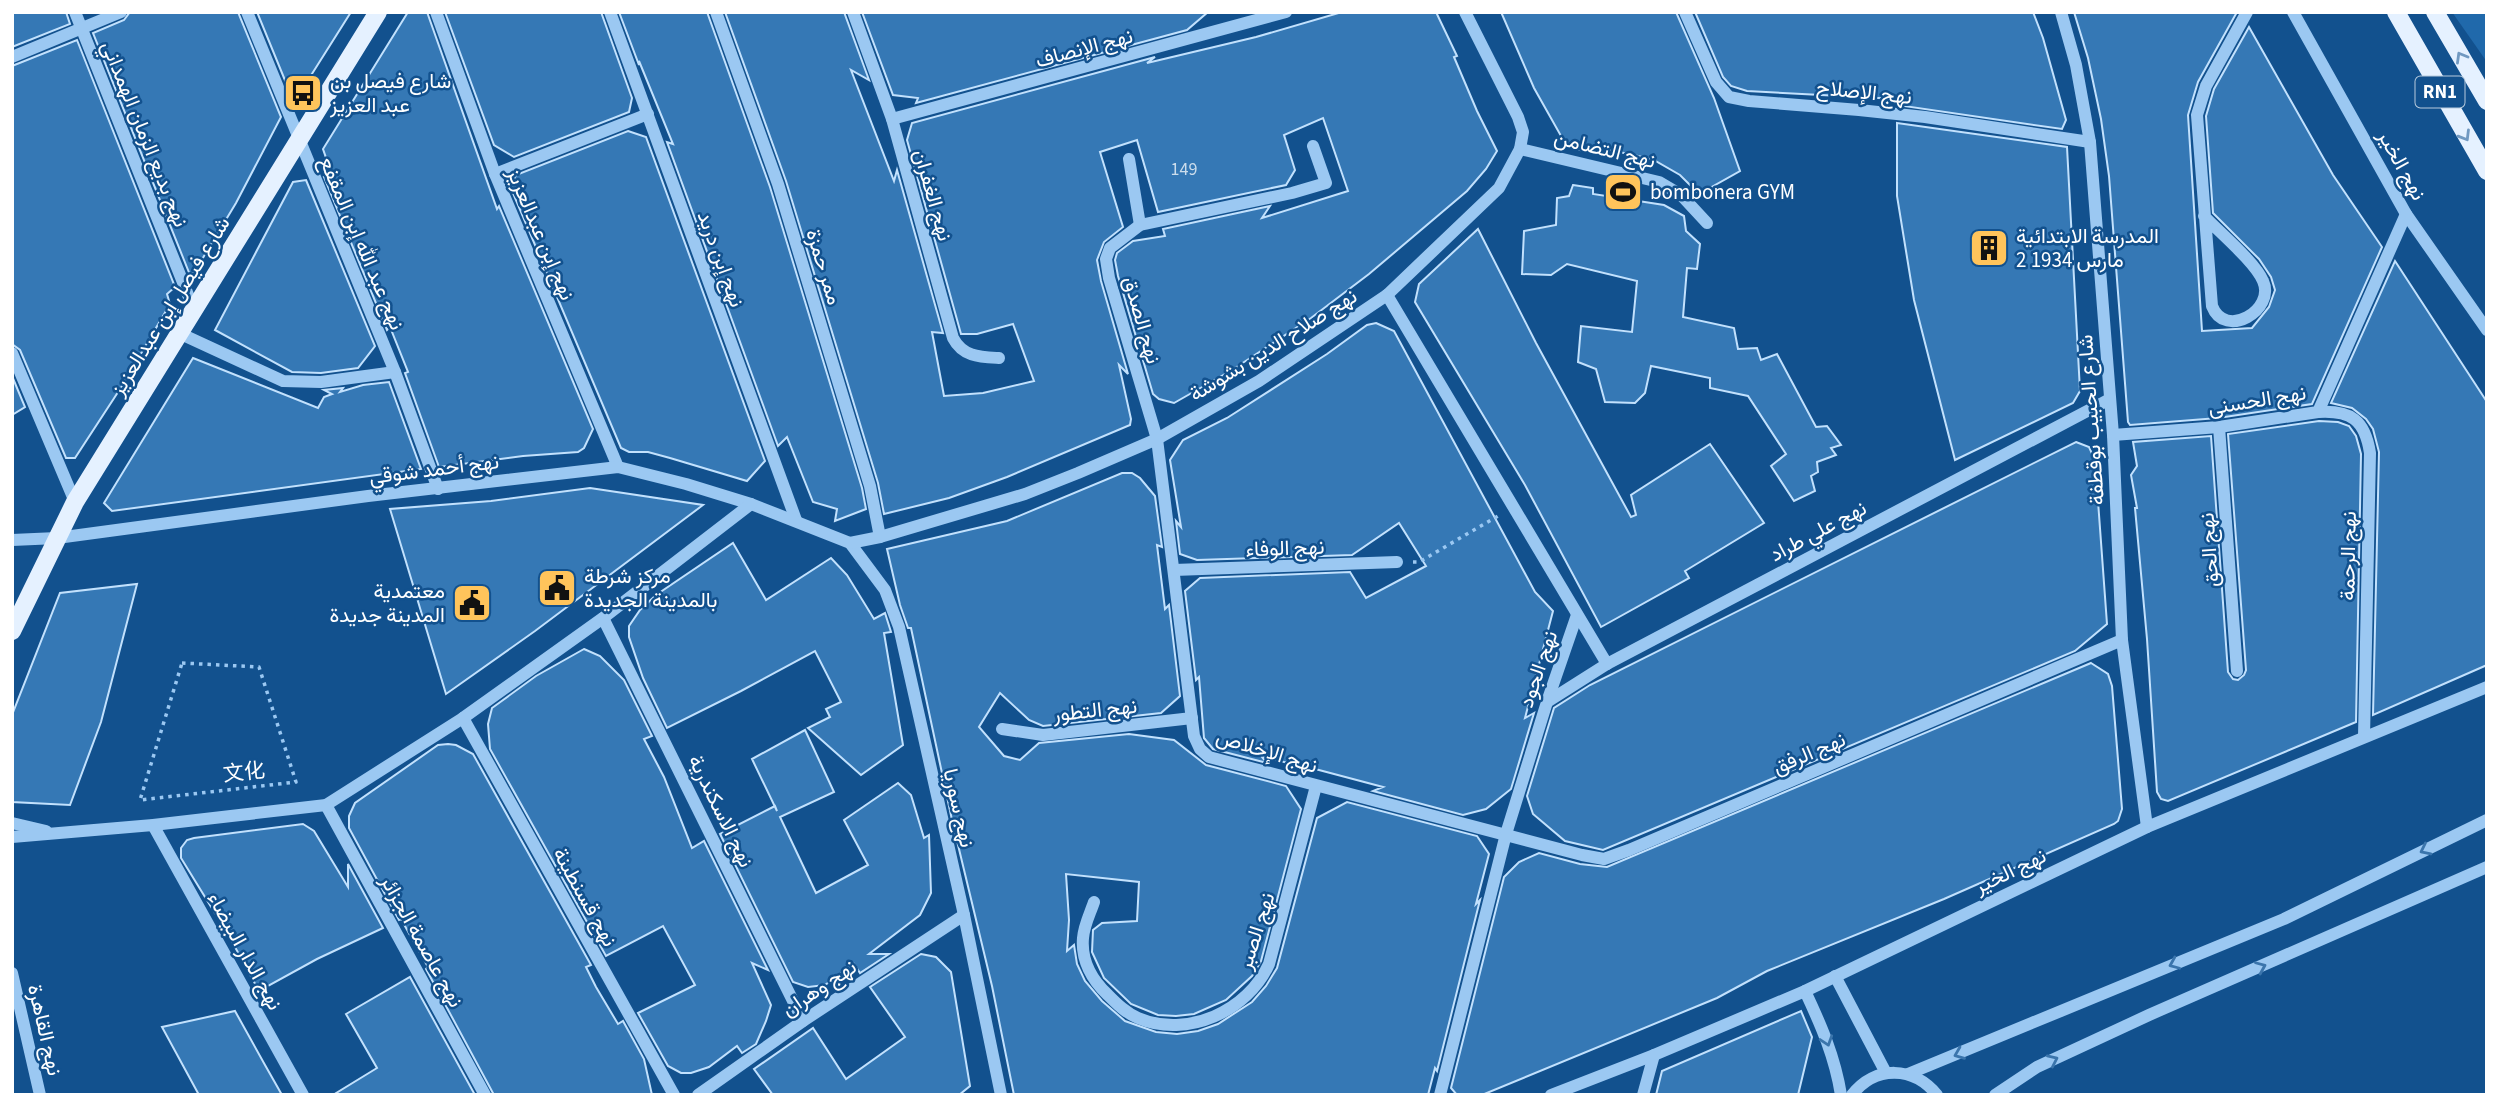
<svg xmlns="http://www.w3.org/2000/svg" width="2499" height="1107" font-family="'Source Sans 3',Vazirmatn,'Noto Sans SC',sans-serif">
  <rect width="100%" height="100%" fill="#12518e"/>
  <path fill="#2069ab" d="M2452 12H2487V62Z"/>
  <g fill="#3578b5" stroke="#c2e1fd" stroke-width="2">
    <path d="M12 12H66L70 24 12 47Z"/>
    <path d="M130 12H238L281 117 236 203 195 271 190 275 93 33 124 20Z"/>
    <path d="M257 12H351L298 96 291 95Z"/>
    <path d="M408 12H427L497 209 499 206 593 429 584 448 578 452 523 456 439 467 405 373 408 372 390 327 387 330 324 177 332 175 323 149Z"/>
    <path d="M445 12H601L632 98 629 112 514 157 494 145Z"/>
    <path d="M619 12H707L770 187 862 488 866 509 835 521 837 509 813 502 787 437 778 446 667 142 673 144 639 61V65Z"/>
    <path d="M725 12H844L869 80 851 70 894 181 897 170 943 333 932 332 944 396 983 393 1034 381 1013 324 977 334H961L907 140 912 123 1155 57 1147 63 1256 37 1342 12H1436L1457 56 1454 57 1477 111 1497 151 1486 169 1467 191 1369 274 1311 318 1232 370 1174 403 1159 399 1153 394 1118 276 1115 260 1117 253 1133 241 1165 236 1163 229 1270 206 1262 218 1348 191 1323 118 1284 135 1295 170 1286 185 1158 212 1137 140 1100 152 1123 227 1104 242 1097 260 1101 281 1128 374 1119 365 1131 419 1130 425 1007 477 949 498 884 514 878 483 786 181Z"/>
    <path d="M862 12H1208L1187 30 916 103 918 98 893 95Z"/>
    <path d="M1501 12H1676L1714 98 1740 171 1699 194 1680 175 1652 159 1596 147 1585 152 1572 147 1561 136 1534 88Z"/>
    <path d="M1695 12H2033L2043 38 2066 120 2062 129 1897 105V99L1747 91 1731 86 1723 77Z"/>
    <path d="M2074 12H2237L2198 82 2188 115 2202 331 2252 328 2269 307 2275 290 2271 277 2259 259 2213 213 2206 116 2214 89 2249 27 2333 175 2382 247 2312 404 2218 418 2130 425 2128 422 2109 176 2101 119 2088 58Z"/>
    <path d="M77 40 175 287 167 294 170 304 122 386 75 458H66L20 350 12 344V66Z"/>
    <path d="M1897 123 2067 147 2080 391 2073 403 1955 460 1914 300 1897 196Z"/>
    <path d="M628 131 646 137 765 461 747 481 670 458 648 452H629L621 448 510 186 516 175Z"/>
    <path d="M306 180 375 346 358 368 321 373 292 372 215 330 293 182Z"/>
    <path d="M1573 185 1593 188V194L1664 205 1684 216 1686 231 1700 244 1697 269 1687 268 1683 317 1734 328 1738 349 1757 348 1761 360 1777 354 1816 427 1827 426 1841 445 1831 448 1836 455 1817 462 1818 472 1811 476 1815 491 1794 501 1771 466 1786 454 1748 396 1710 388V378L1651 366 1645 393 1635 403 1605 402 1596 369 1578 362 1581 326 1632 332 1637 281 1567 264 1551 275 1522 274 1524 231 1556 225 1557 198 1569 196Z"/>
    <path d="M1478 229 1536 343 1631 517 1636 515 1631 495 1710 444 1764 523 1685 571 1689 578 1601 627 1525 485 1415 302 1419 284Z"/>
    <path d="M2395 261 2487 402V665L2373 715 2379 452 2373 429 2366 419 2352 408 2331 403Z"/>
    <path d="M1376 323 1394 331 1535 592 1553 611 1525 718 1534 713 1511 789 1486 809 1463 815 1373 791 1383 787 1319 770 1262 757 1267 763 1213 749 1204 738 1199 677 1196 680 1185 591 1200 578 1350 572 1366 598 1426 566 1399 523 1352 555 1197 560 1180 554 1176 521 1181 527 1170 460 1183 440 1227 418 1327 354 1367 325Z"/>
    <path d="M193 358 318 408 324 397 332 394 324 390 343 388 340 392 363 385 389 382 421 469 112 511 104 503Z"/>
    <path d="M12 376 25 407 12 415Z"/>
    <path d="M2319 421 2338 422 2349 426 2356 436 2361 454 2356 722 2168 801 2161 799 2157 792 2147 639 2135 508H2137L2131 475 2137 466 2133 442 2211 436 2228 672 2233 679 2238 680 2244 675 2246 670 2228 434Z"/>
    <path d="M2076 442 2089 447 2095 460 2107 624 2075 651 1603 850 1565 841 1533 814 1527 796 1554 708 1590 685Z"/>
    <path d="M1122 473H1132L1140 478 1155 496 1162 547 1157 545 1165 609 1169 605 1180 696 1161 713 1043 726 1029 720 1000 693 979 727 1004 756 1020 760 1039 743 1129 734 1174 740 1206 765 1286 786 1301 809 1261 961 1252 976 1226 1000 1194 1014 1176 1016 1158 1015 1131 1004 1104 978 1092 952 1093 930 1102 923 1137 921 1139 882 1066 874 1069 920 1067 951 1074 945 1077 964 1085 981 1102 1001 1125 1021 1156 1032 1177 1034 1198 1031 1218 1024 1252 1002 1266 986 1277 968 1317 818 1347 802 1477 836 1489 854 1476 904 1480 900 1437 1071 1435 1068 1428 1095H1014L992 986 952 820 911 628H908L900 605 887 549 1007 521Z"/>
    <path d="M590 488 703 505 535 631 446 694 390 509 491 501Z"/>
    <path d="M733 543 766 600 831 558 847 575 874 619 885 613 891 632 884 633 903 745 861 775 808 728 830 717 826 709 841 702 815 651 741 691 667 728 643 678 629 637V626L640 610 656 595Z"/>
    <path d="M137 584 101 722 70 805 12 802V715L60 593Z"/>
    <path d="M584 649 600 656 624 680 652 736 644 739 664 777 692 848 704 841 768 970 752 963 771 1005 766 1021 756 1044 742 1053 737 1046 709 1067 691 1073H681L668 1066 638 1013 695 985 663 926 606 956 490 749 488 724 492 708 536 676Z"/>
    <path d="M2091 663 2108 674 2112 686 2122 809 2118 821 2114 824 1944 899 1767 971 1717 998 1482 1095H1457L1451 1088 1504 877 1519 862 1539 853 1580 864 1607 867Z"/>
    <path d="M805 730 834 792 780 817 816 893 868 865 844 820 898 783 911 795 924 838 929 835 931 893 920 915 869 954H889L860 973 854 964 825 985 808 987 793 982 720 834 775 806 777 811 752 759Z"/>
    <path d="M448 744 456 745 473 754 591 965 586 967 596 987 618 1024 623 1021 644 1059 652 1095H494L426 969 428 967 401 919 399 920 349 828V816L355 803 438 745Z"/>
    <path d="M303 824 314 831 348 887V864L383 928 317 959 259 991 229 936 181 858V848L187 840 194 838Z"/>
    <path d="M921 954 936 957 951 972 970 1086 959 1095H773L754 1069 813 1028 846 1079 905 1037 870 987Z"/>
    <path d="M410 977 475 1095H333L377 1068 346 1014Z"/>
    <path d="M235 1011 265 1065 282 1095H199L162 1027Z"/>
    <path d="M1801 1011 1812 1037 1798 1095H1656L1662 1071Z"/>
  </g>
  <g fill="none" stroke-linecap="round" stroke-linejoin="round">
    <g stroke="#9bc8f2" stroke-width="3.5" stroke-dasharray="3.5 5" stroke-linecap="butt">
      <path d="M1413 562H1419L1498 516"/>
      <path d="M182 663 259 667 296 782 140 800Z"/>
    </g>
    <g stroke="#9bc8f2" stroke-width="12">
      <path d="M75 12 194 310"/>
      <path d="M247 12 395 372 438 489"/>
      <path d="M436 12 495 174 618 467"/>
      <path d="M610 12 796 520"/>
      <path d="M716 12 778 184 870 486 880 537"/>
      <path d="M853 12 892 119 953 338C963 357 980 357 999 358"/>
      <path d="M1685 12 1716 82 1729 97 1749 101 1859 110 1925 117 2090 142"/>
      <path d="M2061 12 2076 65 2090 142 2113 435 2122 640 2147 827"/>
      <path d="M2293 12 2406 214 2487 330"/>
      <path d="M12 57 121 12"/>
      <path d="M892 119 1286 12"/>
      <path d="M1313 146 1326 183 1292 193 1140 225 1110 248 1106 259 1109 278 1157 439 1194 736 1200 749 1209 757 1582 855 1604 859 1629 850 2122 640"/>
      <path d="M1520 149 1659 182 1681 195 1707 223"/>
      <path d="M1129 159 1140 225"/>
      <path d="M495 174 648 114"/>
      <path d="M2204 216C2219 232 2255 262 2263 281 2276 310 2225 340 2212 306L2197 115 2206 86 2247 12"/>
      <path d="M1387 295 1607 664"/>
      <path d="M181 334 283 381 321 382 395 372"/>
      <path d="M12 353 75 502"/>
      <path d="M2318 412C2351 410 2365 420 2370 453L2364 737"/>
      <path d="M2219 427 2237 671"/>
      <path d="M2113 435 2219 427 2318 412 2406 214"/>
      <path d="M12 540 57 538 368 496 618 467 686 484 751 504 850 543 885 590 899 627 964 915 1001 1095"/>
      <path d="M850 543 880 537 971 510 1025 494 1078 473 1157 439 1259 381 1387 295 1499 188 1520 149 1523 132 1518 117 1465 12"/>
      <path d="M1174 570 1397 562"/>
      <path d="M603 618 803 1021"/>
      <path d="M1547 702 1607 664 2110 399"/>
      <path d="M463 718 674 1095"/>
      <path d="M1002 729 1043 735 1192 718"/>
      <path d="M326 805 485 1095"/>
      <path d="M12 823 46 831"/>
      <path d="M153 825 303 1095"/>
      <path d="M12 837 153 825 326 805 463 718 603 618 751 504"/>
      <path d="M1094 902C1090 914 1084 925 1083 938 1081 960 1092 980 1108 995 1117 1004 1126 1013 1138 1018 1187 1039 1248 1011 1269 964L1316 786"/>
      <path d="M12 973 40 1095"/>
      <path d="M1835 976 1886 1073"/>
      <path d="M1805 991C1821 1025 1835 1057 1841 1095"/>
      <path d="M1908 1074 2284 919 2487 820"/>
      <path d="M698 1095 803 1021 964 915"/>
      <path d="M1440 1095 1506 834 1547 702 1577 615"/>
      <path d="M1551 1095 1654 1055 1805 991 2147 827 2487 687"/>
      <path d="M1643 1095 1654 1055"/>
      <path d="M1852 1095C1875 1065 1914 1066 1937 1095"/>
      <path d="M1995 1095 2037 1067 2149 1015 2487 867"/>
    </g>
    <g stroke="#e5f1ff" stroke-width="18">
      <path d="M2396 12 2487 171"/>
      <path d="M2435 12 2487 101"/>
      <path d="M12 631 75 502 378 12"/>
    </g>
  </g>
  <defs><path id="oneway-chevron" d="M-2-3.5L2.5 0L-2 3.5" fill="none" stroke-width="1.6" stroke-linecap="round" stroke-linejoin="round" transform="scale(1.75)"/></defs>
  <g stroke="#7199c1">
    <use href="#oneway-chevron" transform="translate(2461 57) rotate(-120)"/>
    <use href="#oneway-chevron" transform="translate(2465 136) rotate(59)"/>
  </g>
  <g stroke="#3b75ac">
    <use href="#oneway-chevron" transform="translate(2425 850) rotate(154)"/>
    <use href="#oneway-chevron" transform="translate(2174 964) rotate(157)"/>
    <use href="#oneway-chevron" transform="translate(2261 967) rotate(-23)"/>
    <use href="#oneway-chevron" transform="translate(1827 1041) rotate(72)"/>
    <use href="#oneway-chevron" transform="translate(1959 1054) rotate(158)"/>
    <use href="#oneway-chevron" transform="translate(2053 1060) rotate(-25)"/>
  </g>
  <defs>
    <g id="bus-square" transform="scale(2.0125)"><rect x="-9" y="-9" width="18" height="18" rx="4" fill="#ffc45b" stroke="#12518e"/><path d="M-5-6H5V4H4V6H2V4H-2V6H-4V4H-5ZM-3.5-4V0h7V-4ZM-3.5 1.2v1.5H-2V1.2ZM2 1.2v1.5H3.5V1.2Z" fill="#111"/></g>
    <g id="stadium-square" transform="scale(2.0125)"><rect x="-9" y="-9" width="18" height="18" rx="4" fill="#ffc45b" stroke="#12518e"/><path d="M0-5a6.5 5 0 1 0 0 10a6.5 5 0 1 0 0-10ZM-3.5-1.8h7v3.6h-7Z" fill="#111"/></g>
    <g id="building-square" transform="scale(2.0125)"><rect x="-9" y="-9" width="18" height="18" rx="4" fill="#ffc45b" stroke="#12518e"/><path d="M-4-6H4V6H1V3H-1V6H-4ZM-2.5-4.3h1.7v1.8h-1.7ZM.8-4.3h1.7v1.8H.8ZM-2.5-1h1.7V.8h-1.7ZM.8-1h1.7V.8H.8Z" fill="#111"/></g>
    <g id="civic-square" transform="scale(2.0125)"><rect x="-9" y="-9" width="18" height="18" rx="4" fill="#ffc45b" stroke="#12518e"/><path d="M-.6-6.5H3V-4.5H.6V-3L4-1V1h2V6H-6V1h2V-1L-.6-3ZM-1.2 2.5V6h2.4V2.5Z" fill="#111"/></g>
  </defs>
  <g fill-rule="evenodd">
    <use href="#bus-square" x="303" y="93"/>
    <use href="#stadium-square" x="1623" y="192"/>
    <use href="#building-square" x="1989" y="248"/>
    <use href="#civic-square" x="557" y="588"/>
    <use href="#civic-square" x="472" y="603"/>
  </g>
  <g text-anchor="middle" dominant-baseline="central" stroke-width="5" stroke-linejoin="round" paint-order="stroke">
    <g font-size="18" fill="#ccddec">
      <text x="1184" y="169">149</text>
    </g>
    <rect fill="#12518e" stroke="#b8cbdd" stroke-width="2" x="2415.5" y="76.5" width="49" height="31" rx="5"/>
    <g font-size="19" font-weight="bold" fill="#fff">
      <text x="2440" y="92">RN1</text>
    </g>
    <g font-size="21" fill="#fff" stroke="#12518e">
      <text transform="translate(1084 48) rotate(-15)">نهج الإنصاف</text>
      <text transform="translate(1864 92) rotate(6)">نهج الإصلاح</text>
      <text transform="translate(145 134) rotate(68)">نهج بديع الزمان الهمداني</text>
      <text transform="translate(1605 149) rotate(14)">نهج التضامن</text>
      <text transform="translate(2402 165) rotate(61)">نهج الخير</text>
      <text transform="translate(933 195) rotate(74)">نهج الغفران</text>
      <text transform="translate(541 234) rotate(67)">نهج إبن عبدالعزيز</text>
      <text transform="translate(362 243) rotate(67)">نهج عبد الله إبن المقفع</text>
      <text transform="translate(721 259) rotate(70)">نهج إبن دريد</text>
      <text transform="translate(824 267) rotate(73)">ممر حمزة</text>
      <text transform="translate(170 306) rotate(-58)">شارع فيصل إبن عبدالعزيز</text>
      <text transform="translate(1142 320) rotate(74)">نهج الصدق</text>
      <text transform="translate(1273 345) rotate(-32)">نهج صلاح الدين بشوشة</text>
      <text transform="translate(2257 400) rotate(-9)">نهج الحسنى</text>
      <text transform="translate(2091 420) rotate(-94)">شارع الحبيب بوقطفة</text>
      <text transform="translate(434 469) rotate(-7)">نهج أحمد شوقي</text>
      <text transform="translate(1818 531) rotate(-28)">نهج علي طراد</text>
      <text transform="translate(1285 548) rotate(-2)">نهج الوفاء</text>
      <text transform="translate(2209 550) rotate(-94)">نهج الحق</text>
      <text transform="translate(2348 556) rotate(-89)">نهج الرحمة</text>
      <text transform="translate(1538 669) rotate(-71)">نهج الجود</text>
      <text transform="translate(1095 710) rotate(-6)">نهج التطور</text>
      <text transform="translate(1267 751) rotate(17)">نهج الإخلاص</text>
      <text transform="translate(1809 753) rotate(-23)">نهج الرفق</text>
      <text transform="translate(244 772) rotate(-6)">文化</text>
      <text transform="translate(959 808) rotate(77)">نهج سوريا</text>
      <text transform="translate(721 811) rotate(64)">نهج الاسكندرية</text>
      <text transform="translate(2010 871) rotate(-26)">نهج الخير</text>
      <text transform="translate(585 897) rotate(61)">نهج قسنطينة</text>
      <text transform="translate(1256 931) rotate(-72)">نهج الصبر</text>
      <text transform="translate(422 941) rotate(61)">نهج عاصمة الجزائر</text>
      <text transform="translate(245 951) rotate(61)">نهج الدار البيضاء</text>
      <text transform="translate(819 988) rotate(-34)">نهج وهران</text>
      <text transform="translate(45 1030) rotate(77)">نهج القاهرة</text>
    </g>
    <g font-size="21" fill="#fff" stroke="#12518e" text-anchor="start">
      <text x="330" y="81">شارع فيصل بن<tspan x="330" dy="24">عبد العزيز</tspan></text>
      <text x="1650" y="192">bombonera GYM</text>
      <text x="2016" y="236">المدرسة الابتدائية<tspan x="2016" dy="24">2 مارس 1934</tspan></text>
      <text x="584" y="576">مركز شرطة<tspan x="584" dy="24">بالمدينة الجديدة</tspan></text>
      <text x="445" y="591" text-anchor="end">معتمدية<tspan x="445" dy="24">المدينة جديدة</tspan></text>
    </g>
  </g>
  <rect width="2499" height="1107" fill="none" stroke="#ffffff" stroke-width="28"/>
</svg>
